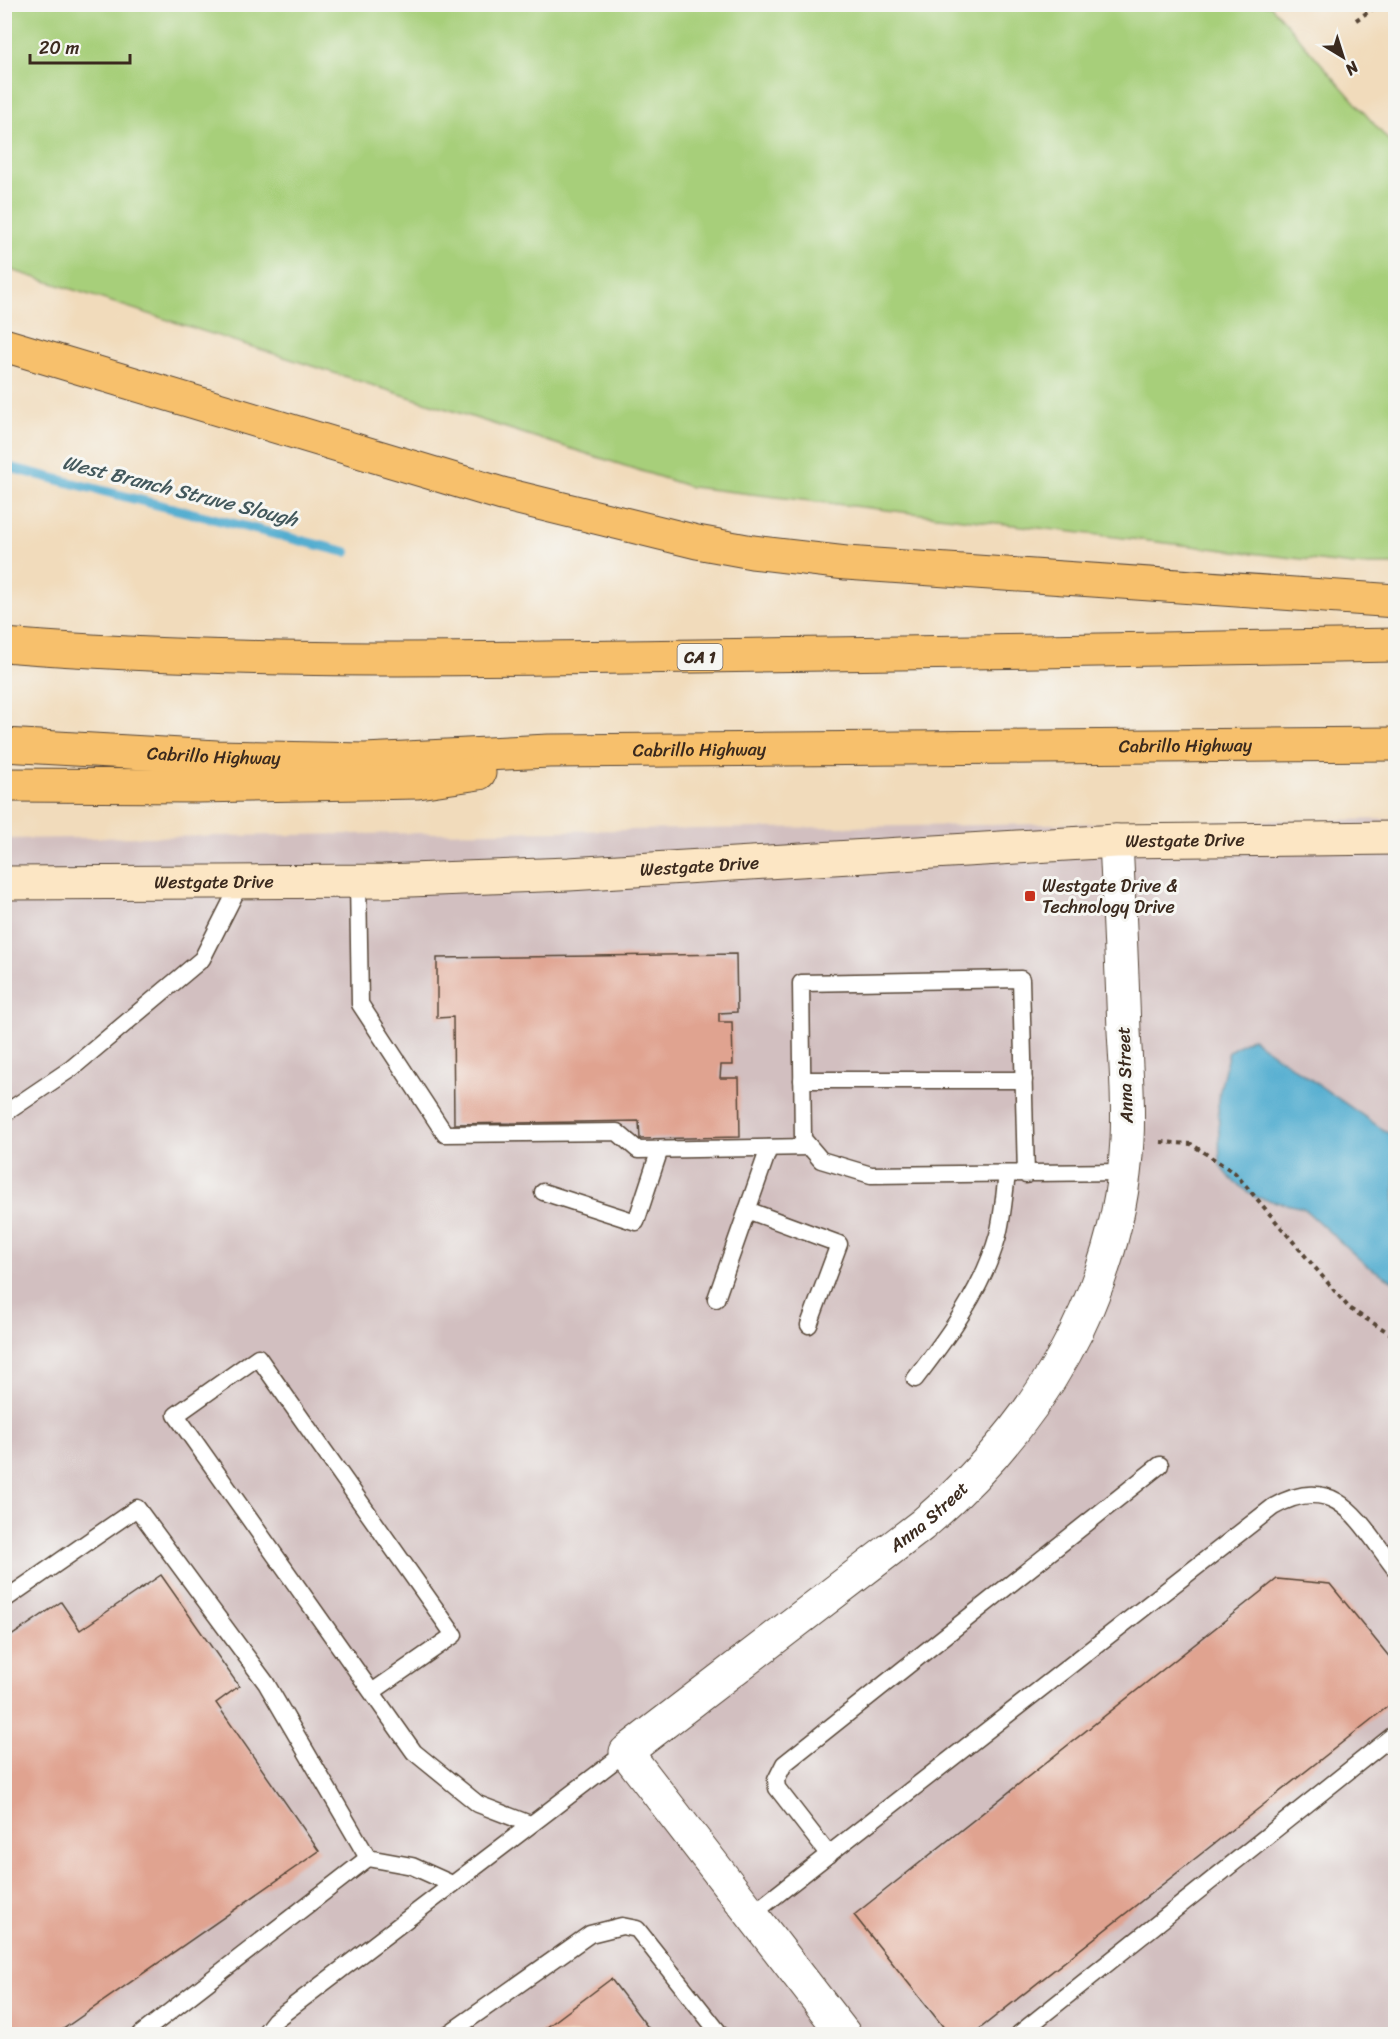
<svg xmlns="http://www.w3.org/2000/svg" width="1400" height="2039" font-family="Sriracha,sans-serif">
  <rect width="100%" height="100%" fill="#f6f6f2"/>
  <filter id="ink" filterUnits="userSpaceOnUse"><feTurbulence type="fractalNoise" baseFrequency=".0167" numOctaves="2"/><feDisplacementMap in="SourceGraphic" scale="12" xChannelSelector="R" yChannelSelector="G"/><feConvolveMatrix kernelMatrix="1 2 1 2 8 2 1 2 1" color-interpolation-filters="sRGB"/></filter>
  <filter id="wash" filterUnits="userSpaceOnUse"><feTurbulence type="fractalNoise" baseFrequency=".008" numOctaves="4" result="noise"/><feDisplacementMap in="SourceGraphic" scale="24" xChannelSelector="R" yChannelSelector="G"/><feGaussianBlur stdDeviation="1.35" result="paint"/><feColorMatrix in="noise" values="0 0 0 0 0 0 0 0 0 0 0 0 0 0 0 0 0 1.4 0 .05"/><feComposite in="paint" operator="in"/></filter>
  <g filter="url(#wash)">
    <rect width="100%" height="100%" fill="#f1dbbb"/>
    <path fill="#d2bfc0" d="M1395 819V2034H5L4 839Z"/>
    <path fill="#a7cf7a" stroke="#717c4c" stroke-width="1.5" d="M5 4 1270 5 1395 148V565H1353L691 487 5 268Z"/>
    <path fill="#52add0" stroke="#466c77" stroke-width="1.5" d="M1251 1038 1395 1138V1282L1367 1266 1303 1208 1255 1197 1232 1180 1220 1165 1218 1099 1229 1051Z"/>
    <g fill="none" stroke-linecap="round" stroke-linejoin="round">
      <path stroke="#52add0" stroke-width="10" d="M4 466 346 552"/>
    </g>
    <g id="blocks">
      <g fill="#e0a390">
        <path d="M736 954 737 1012 719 1013V1022H732L733 1065H721L720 1078H739L740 1137 640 1139 639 1121 454 1124 453 1017 437 1018V958Z"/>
        <path d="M161 1575 239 1686 216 1703 319 1851 56 2034H4V1641L61 1602 80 1630Z"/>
        <path d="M1277 1579 1330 1584 1396 1665V1700L973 2034H949L854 1915Z"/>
        <path d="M611 1979 653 2034H538Z"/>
      </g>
    </g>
  </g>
  <g filter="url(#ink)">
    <use href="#blocks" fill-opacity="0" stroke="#564536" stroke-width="1.5"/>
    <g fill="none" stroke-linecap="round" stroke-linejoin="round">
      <g stroke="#564536" stroke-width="19">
        <g id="lane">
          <path d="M358 881 360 1004 445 1134 617 1132 638 1150 809 1147"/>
          <path d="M802 1080H1024"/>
          <path d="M4 1114 72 1068 202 959 241 882"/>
          <path d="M1026 1175 1021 979 801 983 803 1139 821 1160 871 1175 1124 1172"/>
          <path d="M543 1192 636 1222 660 1149"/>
          <path d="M747 1210 839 1244 809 1325"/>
          <path d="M716 1299 769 1148"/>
          <path d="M915 1379C949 1335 983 1289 998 1235 1003 1215 1004 1195 1007 1175"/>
          <path d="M4 1600 137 1508 266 1683 368 1858 412 1866 452 1884"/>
          <path d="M372 1692 454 1635 258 1357 176 1415 414 1752 478 1804 530 1824"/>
          <path d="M829 1855 777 1788 776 1780 784 1764 1160 1465"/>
          <path d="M751 1915 1273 1507C1338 1470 1360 1524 1396 1570"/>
          <path d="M141 2034 368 1858"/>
          <path d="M264 2034 275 2020 626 1752"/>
          <path d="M448 2034 590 1934 622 1926 637 1929 720 2034"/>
          <path d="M1019 2034 1396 1733"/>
        </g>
      </g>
      <g stroke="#564536" stroke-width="35">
        <g id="street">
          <path id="s1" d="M844 2034 626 1752 922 1525C1037 1427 1119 1295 1127 1140 1129 1104 1126 1067 1124 1031 1122 968 1119 905 1116 841"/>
        </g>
      </g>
      <g stroke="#564536" stroke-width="35">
        <g id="secondary">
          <path id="s2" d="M4 883 383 881 569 874 1116 841 1396 838"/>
        </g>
      </g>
      <g stroke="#564536" stroke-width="35">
        <g id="highway">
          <path d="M4 345 502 494 697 542 752 552 846 563 1396 601"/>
          <path d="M4 645C212 662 419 660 626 657 883 654 1139 649 1396 645"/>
          <path id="s3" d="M4 745 217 757 365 760 549 751 1396 744"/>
          <path d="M4 785 198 786 418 782 479 773"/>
        </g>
      </g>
      <g stroke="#564536" stroke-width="4" stroke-dasharray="4.5 4.5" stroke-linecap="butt">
        <path d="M1356 20 1380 4"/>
        <path d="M1161 1142 1191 1144 1235 1173 1350 1309 1396 1337"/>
      </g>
      <use href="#lane" stroke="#fff" stroke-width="16"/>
      <use href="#street" stroke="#fff" stroke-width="33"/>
      <use href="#secondary" stroke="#fce6c4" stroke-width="33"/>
      <use href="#highway" stroke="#f7c06c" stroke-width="33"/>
    </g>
  </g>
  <rect fill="#c8321e" stroke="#f6f6f2" stroke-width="2" x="1024" y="890" width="12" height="12" rx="3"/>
  <g text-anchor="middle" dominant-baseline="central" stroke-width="6" stroke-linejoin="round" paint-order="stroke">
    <rect fill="#f6f6f2" stroke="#73675e" stroke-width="1.5" x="677.5" y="644" width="45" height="26" rx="4.5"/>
    <g font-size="16" font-weight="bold" fill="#3b2a1e">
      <text x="700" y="657">CA 1</text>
    </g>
    <g font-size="18" fill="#3b2a1e" stroke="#f6f6f2">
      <text stroke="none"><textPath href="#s3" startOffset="1182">Cabrillo Highway</textPath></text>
      <text stroke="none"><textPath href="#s3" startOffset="696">Cabrillo Highway</textPath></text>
      <text stroke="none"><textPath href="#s3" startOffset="210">Cabrillo Highway</textPath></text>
      <text stroke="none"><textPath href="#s2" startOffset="1182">Westgate Drive</textPath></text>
      <text stroke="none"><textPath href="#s2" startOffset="696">Westgate Drive</textPath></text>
      <text stroke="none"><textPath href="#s2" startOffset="210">Westgate Drive</textPath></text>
      <text transform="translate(1125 1075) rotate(-92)">Anna Street</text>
      <text stroke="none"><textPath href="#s1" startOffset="740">Anna Street</textPath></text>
    </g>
    <g font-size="18" fill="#3b2a1e" stroke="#f6f6f2" text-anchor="start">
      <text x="1042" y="886">Westgate Drive &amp;<tspan x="1042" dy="21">Technology Drive</tspan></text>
    </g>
    <g font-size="20" font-style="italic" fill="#43585c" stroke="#f6f6f2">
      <text transform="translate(180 491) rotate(14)">West Branch Struve Slough</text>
    </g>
  </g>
  <rect width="1400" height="2039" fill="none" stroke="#f6f6f2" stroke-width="24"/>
  <g transform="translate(1343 57) rotate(142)" stroke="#f6f6f2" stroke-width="4.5" paint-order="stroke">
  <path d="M0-4.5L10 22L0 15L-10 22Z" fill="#3b2a1e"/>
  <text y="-9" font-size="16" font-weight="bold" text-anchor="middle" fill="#3b2a1e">N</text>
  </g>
  <path d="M30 54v9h100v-9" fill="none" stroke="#3b2a1e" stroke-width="3"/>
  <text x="39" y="54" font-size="18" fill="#3b2a1e" stroke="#f6f6f2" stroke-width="4.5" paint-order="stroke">20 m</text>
</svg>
